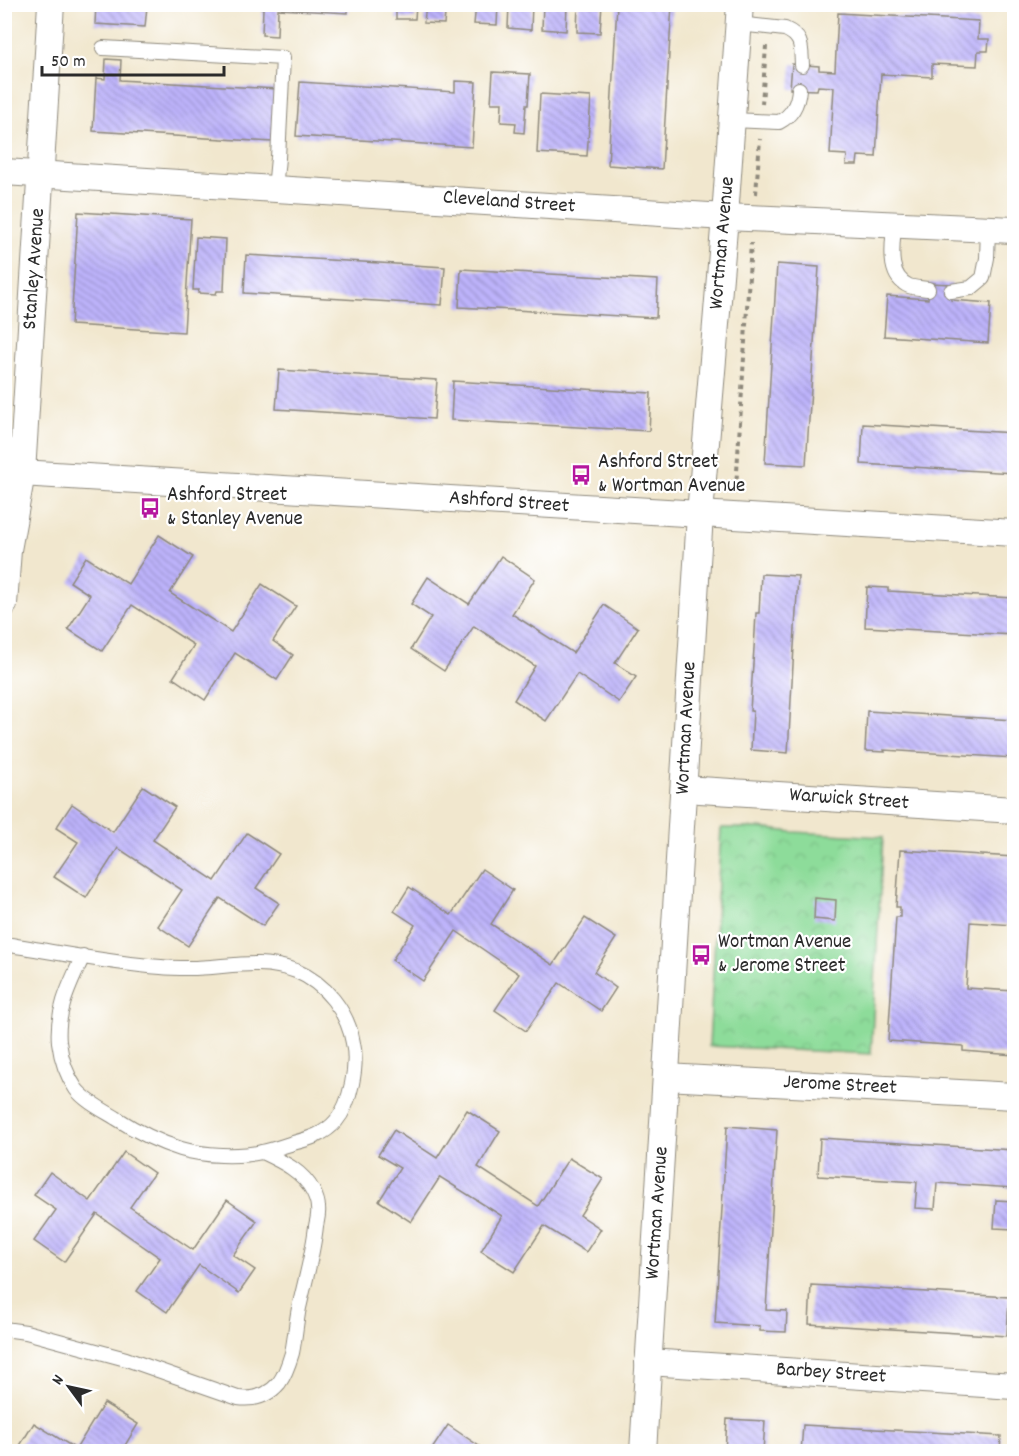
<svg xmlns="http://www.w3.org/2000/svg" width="1019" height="1456" font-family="Dekko,sans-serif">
  <defs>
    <pattern id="park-crowns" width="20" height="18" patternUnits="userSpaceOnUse" patternTransform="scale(1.5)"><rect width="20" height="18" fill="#8ddc9a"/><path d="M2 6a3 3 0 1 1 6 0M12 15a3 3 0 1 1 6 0" fill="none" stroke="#7abd85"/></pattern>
    <pattern id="building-back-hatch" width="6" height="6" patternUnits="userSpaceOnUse" patternTransform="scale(1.5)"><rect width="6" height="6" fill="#bdb3fb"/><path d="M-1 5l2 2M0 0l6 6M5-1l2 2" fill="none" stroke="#9a92cb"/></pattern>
  </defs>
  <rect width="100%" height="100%" fill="#fff"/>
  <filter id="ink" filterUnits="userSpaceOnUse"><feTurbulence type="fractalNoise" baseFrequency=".0167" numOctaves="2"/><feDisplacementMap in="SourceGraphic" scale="12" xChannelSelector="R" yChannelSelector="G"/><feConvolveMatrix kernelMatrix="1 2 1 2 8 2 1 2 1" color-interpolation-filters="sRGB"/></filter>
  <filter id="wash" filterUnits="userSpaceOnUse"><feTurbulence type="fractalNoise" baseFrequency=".008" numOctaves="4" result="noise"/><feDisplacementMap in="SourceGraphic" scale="24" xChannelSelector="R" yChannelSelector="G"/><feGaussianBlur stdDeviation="1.35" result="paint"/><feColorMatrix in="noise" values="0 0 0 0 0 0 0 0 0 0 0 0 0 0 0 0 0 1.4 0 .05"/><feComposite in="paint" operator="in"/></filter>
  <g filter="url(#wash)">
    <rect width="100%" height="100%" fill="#f1e7ce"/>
    <path fill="url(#park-crowns)" stroke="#5c8462" stroke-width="1.5" d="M721 828H759L793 832 883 837 871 1054 709 1046Z"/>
    <g id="blocks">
      <g fill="url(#building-back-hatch)">
        <path d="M96 4 147 6 145 27 95 24Z"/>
        <path d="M241 4H348V13L278 9 277 36 262 35 263 8 241 6Z"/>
        <path d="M396 4H416L415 19H396Z"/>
        <path d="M426 4H446L444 24 424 23Z"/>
        <path d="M509 4H532L531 30 508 28Z"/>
        <path d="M543 4H567L566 31 542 29Z"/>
        <path d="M578 4H602L600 33 577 32Z"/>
        <path d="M617 4H672L662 169 608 165Z"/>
        <path d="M476 5H498L497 25 474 24Z"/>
        <path d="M838 13 979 21 978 39H989L988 51H978L977 66 932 64V77L881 74 876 157 858 156 857 165H846L847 155 830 154 834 87 818 86 817 90 790 89 792 64 819 66V70L835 71Z"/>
        <path d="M106 59 121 60 120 80 277 89 273 142 93 131 96 78 105 79Z"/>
        <path d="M493 72 530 74 528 105H526L524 133 515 132 516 123 501 122 502 103H491Z"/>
        <path d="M455 81 476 82 472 147 296 136 300 82 455 92Z"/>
        <path d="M540 94 591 97 587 156 537 153Z"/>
        <path d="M78 212 191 219 184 332 71 325Z"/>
        <path d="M196 237 226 239 224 291H217L216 294 198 293 199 290H193Z"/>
        <path d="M246 255 445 267 442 305 244 293Z"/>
        <path d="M777 264 819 267 806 465 765 463Z"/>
        <path d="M461 269 658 280 656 318 459 307Z"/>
        <path d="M929 283 952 284 951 300 991 303 988 343 884 336 887 296 928 299Z"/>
        <path d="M279 370 437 380 434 419 276 409Z"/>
        <path d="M453 381 651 393 649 431 451 420Z"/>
        <path d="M863 424 1014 433V473L861 464Z"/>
        <path d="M159 535 193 557 170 593 231 632 262 584 296 606 273 641 293 655 277 680 235 653 205 700 173 678 194 645 132 605 102 651 68 629 90 595 70 582 86 557 128 584Z"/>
        <path d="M501 556 535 579 512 614 573 653 604 605 638 628 615 663 636 677 619 702 577 674 546 721 514 700 535 666 474 626 444 671 411 649 431 617 411 604 428 577 469 604Z"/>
        <path d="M761 574 798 576 788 753 751 750 753 711H750L755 632 756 613H759Z"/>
        <path d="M867 587 888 588V591L1014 598V635L865 627Z"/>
        <path d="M867 711 1014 720V758L884 750 885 752 865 751Z"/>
        <path d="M143 786 175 807 153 840 215 881 247 833 279 854 256 888 279 903 263 926 220 898 188 946 158 926 182 890 118 848 86 898 54 877 78 842 56 828 72 804 113 832Z"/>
        <path d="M900 850 1014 857V925L970 922 966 988 1014 991V1055L963 1051V1046L888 1041 896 917H900V907H896Z"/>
        <path d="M482 869 513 890 491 924 553 965 585 918 616 938 594 972 616 988 601 1011 559 983 526 1031 495 1010 519 974 456 931 423 981 392 960 415 925 394 911 409 887 451 915Z"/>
        <path d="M815 898 836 900 835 921 814 919Z"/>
        <path d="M467 1110 500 1131 478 1167 538 1206 569 1158 603 1179 580 1215 601 1229 586 1252 544 1226 514 1272 481 1251 502 1216 440 1177 411 1222 379 1201 400 1168 378 1155 394 1130 437 1158Z"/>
        <path d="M727 1126 777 1130 766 1310 787 1311 786 1332 760 1331V1326L715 1323Z"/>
        <path d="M820 1138 1014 1150V1188L937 1183 935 1209 915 1208 917 1182 818 1176Z"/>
        <path d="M124 1152 154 1173 130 1207 193 1250 227 1200 257 1221 233 1255 255 1270 239 1293 199 1265 167 1312 137 1291 160 1258 97 1214 64 1262 34 1241 56 1210 34 1195 50 1172 90 1201Z"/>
        <path d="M996 1200 1014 1201V1229L994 1228Z"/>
        <path d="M811 1285 1009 1297 1007 1336 809 1324Z"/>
        <path d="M104 1403 138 1424 121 1452H25L19 1447 34 1423 76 1449Z"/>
        <path d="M727 1419 765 1421 763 1452H725Z"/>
        <path d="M448 1425 479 1446 476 1452H430Z"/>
        <path d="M803 1425 1001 1436 1000 1452H801Z"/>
      </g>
    </g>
  </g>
  <g filter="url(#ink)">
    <use href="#blocks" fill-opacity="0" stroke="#8e897c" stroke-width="1.5"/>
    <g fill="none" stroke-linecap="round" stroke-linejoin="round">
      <g stroke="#8e897c" stroke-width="16">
        <g id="lane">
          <path d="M738 24 785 29C803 37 801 47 802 65"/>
          <path d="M103 48 283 58 278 158 275 189"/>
          <path d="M732 120 779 122C793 115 798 103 799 89"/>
          <path d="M894 225C893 244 886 276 909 286 915 288 922 288 928 289"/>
          <path d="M951 291 971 288 983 278 987 258 988 229"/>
          <path d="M4 944C56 952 109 963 161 967 170 968 180 968 189 968 225 968 260 957 296 971 325 983 348 1012 353 1043 358 1065 351 1103 336 1121 325 1134 309 1139 293 1143 283 1146 273 1150 262 1152 239 1157 204 1156 181 1149 158 1142 136 1131 116 1118 103 1110 85 1101 76 1089 67 1076 61 1058 59 1042 56 1011 70 984 83 956"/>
          <path d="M4 1329 26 1332 126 1359 238 1398C254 1400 268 1396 279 1383 285 1375 289 1363 292 1353 295 1338 296 1323 299 1308 305 1281 313 1254 316 1226 317 1221 319 1214 318 1208 318 1203 315 1195 313 1191 303 1171 281 1161 262 1152"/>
        </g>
      </g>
      <g stroke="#8e897c" stroke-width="28">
        <g id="street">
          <path d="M4 172 725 217 1014 230"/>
          <path d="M4 472 1014 533"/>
          <path d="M4 604 8 550 22 473 51 4"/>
          <path d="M684 789 1014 810"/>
          <path d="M666 1077 1014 1096"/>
          <path d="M648 1362 1014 1386"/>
          <path d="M643 1452 700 514 725 217 740 4"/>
        </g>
      </g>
      <g stroke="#8e897c" stroke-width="4" stroke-dasharray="4.5 4.5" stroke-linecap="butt">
        <path d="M762 104 766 46"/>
        <path d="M756 194 760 139"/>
        <path d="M736 488 751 243"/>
      </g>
      <use href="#lane" stroke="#fff" stroke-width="14"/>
      <use href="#street" stroke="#fff" stroke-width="26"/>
    </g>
  </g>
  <defs>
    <g id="bus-bare" transform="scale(1.62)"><path d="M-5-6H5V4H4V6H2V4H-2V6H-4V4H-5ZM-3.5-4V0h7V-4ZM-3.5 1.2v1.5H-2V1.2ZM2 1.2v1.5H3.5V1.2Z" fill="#b5179e" stroke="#fff" stroke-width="2.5" paint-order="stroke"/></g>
  </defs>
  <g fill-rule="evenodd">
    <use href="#bus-bare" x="581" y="475"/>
    <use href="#bus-bare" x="150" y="508"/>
    <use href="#bus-bare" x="701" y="955"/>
  </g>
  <g text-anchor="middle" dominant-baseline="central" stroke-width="4.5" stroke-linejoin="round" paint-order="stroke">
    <g font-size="21" fill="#2b2b2b" stroke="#fff">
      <text transform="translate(509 203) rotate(4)">Cleveland Street</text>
      <text transform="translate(723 243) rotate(-85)">Wortman Avenue</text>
      <text transform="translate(35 269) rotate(-86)">Stanley Avenue</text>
      <text transform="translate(509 503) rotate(4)">Ashford Street</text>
      <text transform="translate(687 728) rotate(-87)">Wortman Avenue</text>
      <text transform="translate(849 800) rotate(4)">Warwick Street</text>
      <text transform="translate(840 1086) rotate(3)">Jerome Street</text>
      <text transform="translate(658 1213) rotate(-86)">Wortman Avenue</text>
      <text transform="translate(831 1374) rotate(4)">Barbey Street</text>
    </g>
    <g font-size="21" fill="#2b2b2b" stroke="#fff" text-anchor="start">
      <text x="598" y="463">Ashford Street<tspan x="598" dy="24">&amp; Wortman Avenue</tspan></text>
      <text x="167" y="496">Ashford Street<tspan x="167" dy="24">&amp; Stanley Avenue</tspan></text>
      <text x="718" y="943">Wortman Avenue<tspan x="718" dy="24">&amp; Jerome Street</tspan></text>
    </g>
  </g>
  <rect width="1019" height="1456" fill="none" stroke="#fff" stroke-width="24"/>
  <g transform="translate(69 1387) rotate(303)" stroke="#ffffff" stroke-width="4.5" paint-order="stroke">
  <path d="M0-4.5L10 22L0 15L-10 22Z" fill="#2b2b2b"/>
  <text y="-9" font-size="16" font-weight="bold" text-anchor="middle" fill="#2b2b2b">N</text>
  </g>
  <path d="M42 66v9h182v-9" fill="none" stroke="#2b2b2b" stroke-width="3"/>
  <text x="51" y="66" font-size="18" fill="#2b2b2b" stroke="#ffffff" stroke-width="4.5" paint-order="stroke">50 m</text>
</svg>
